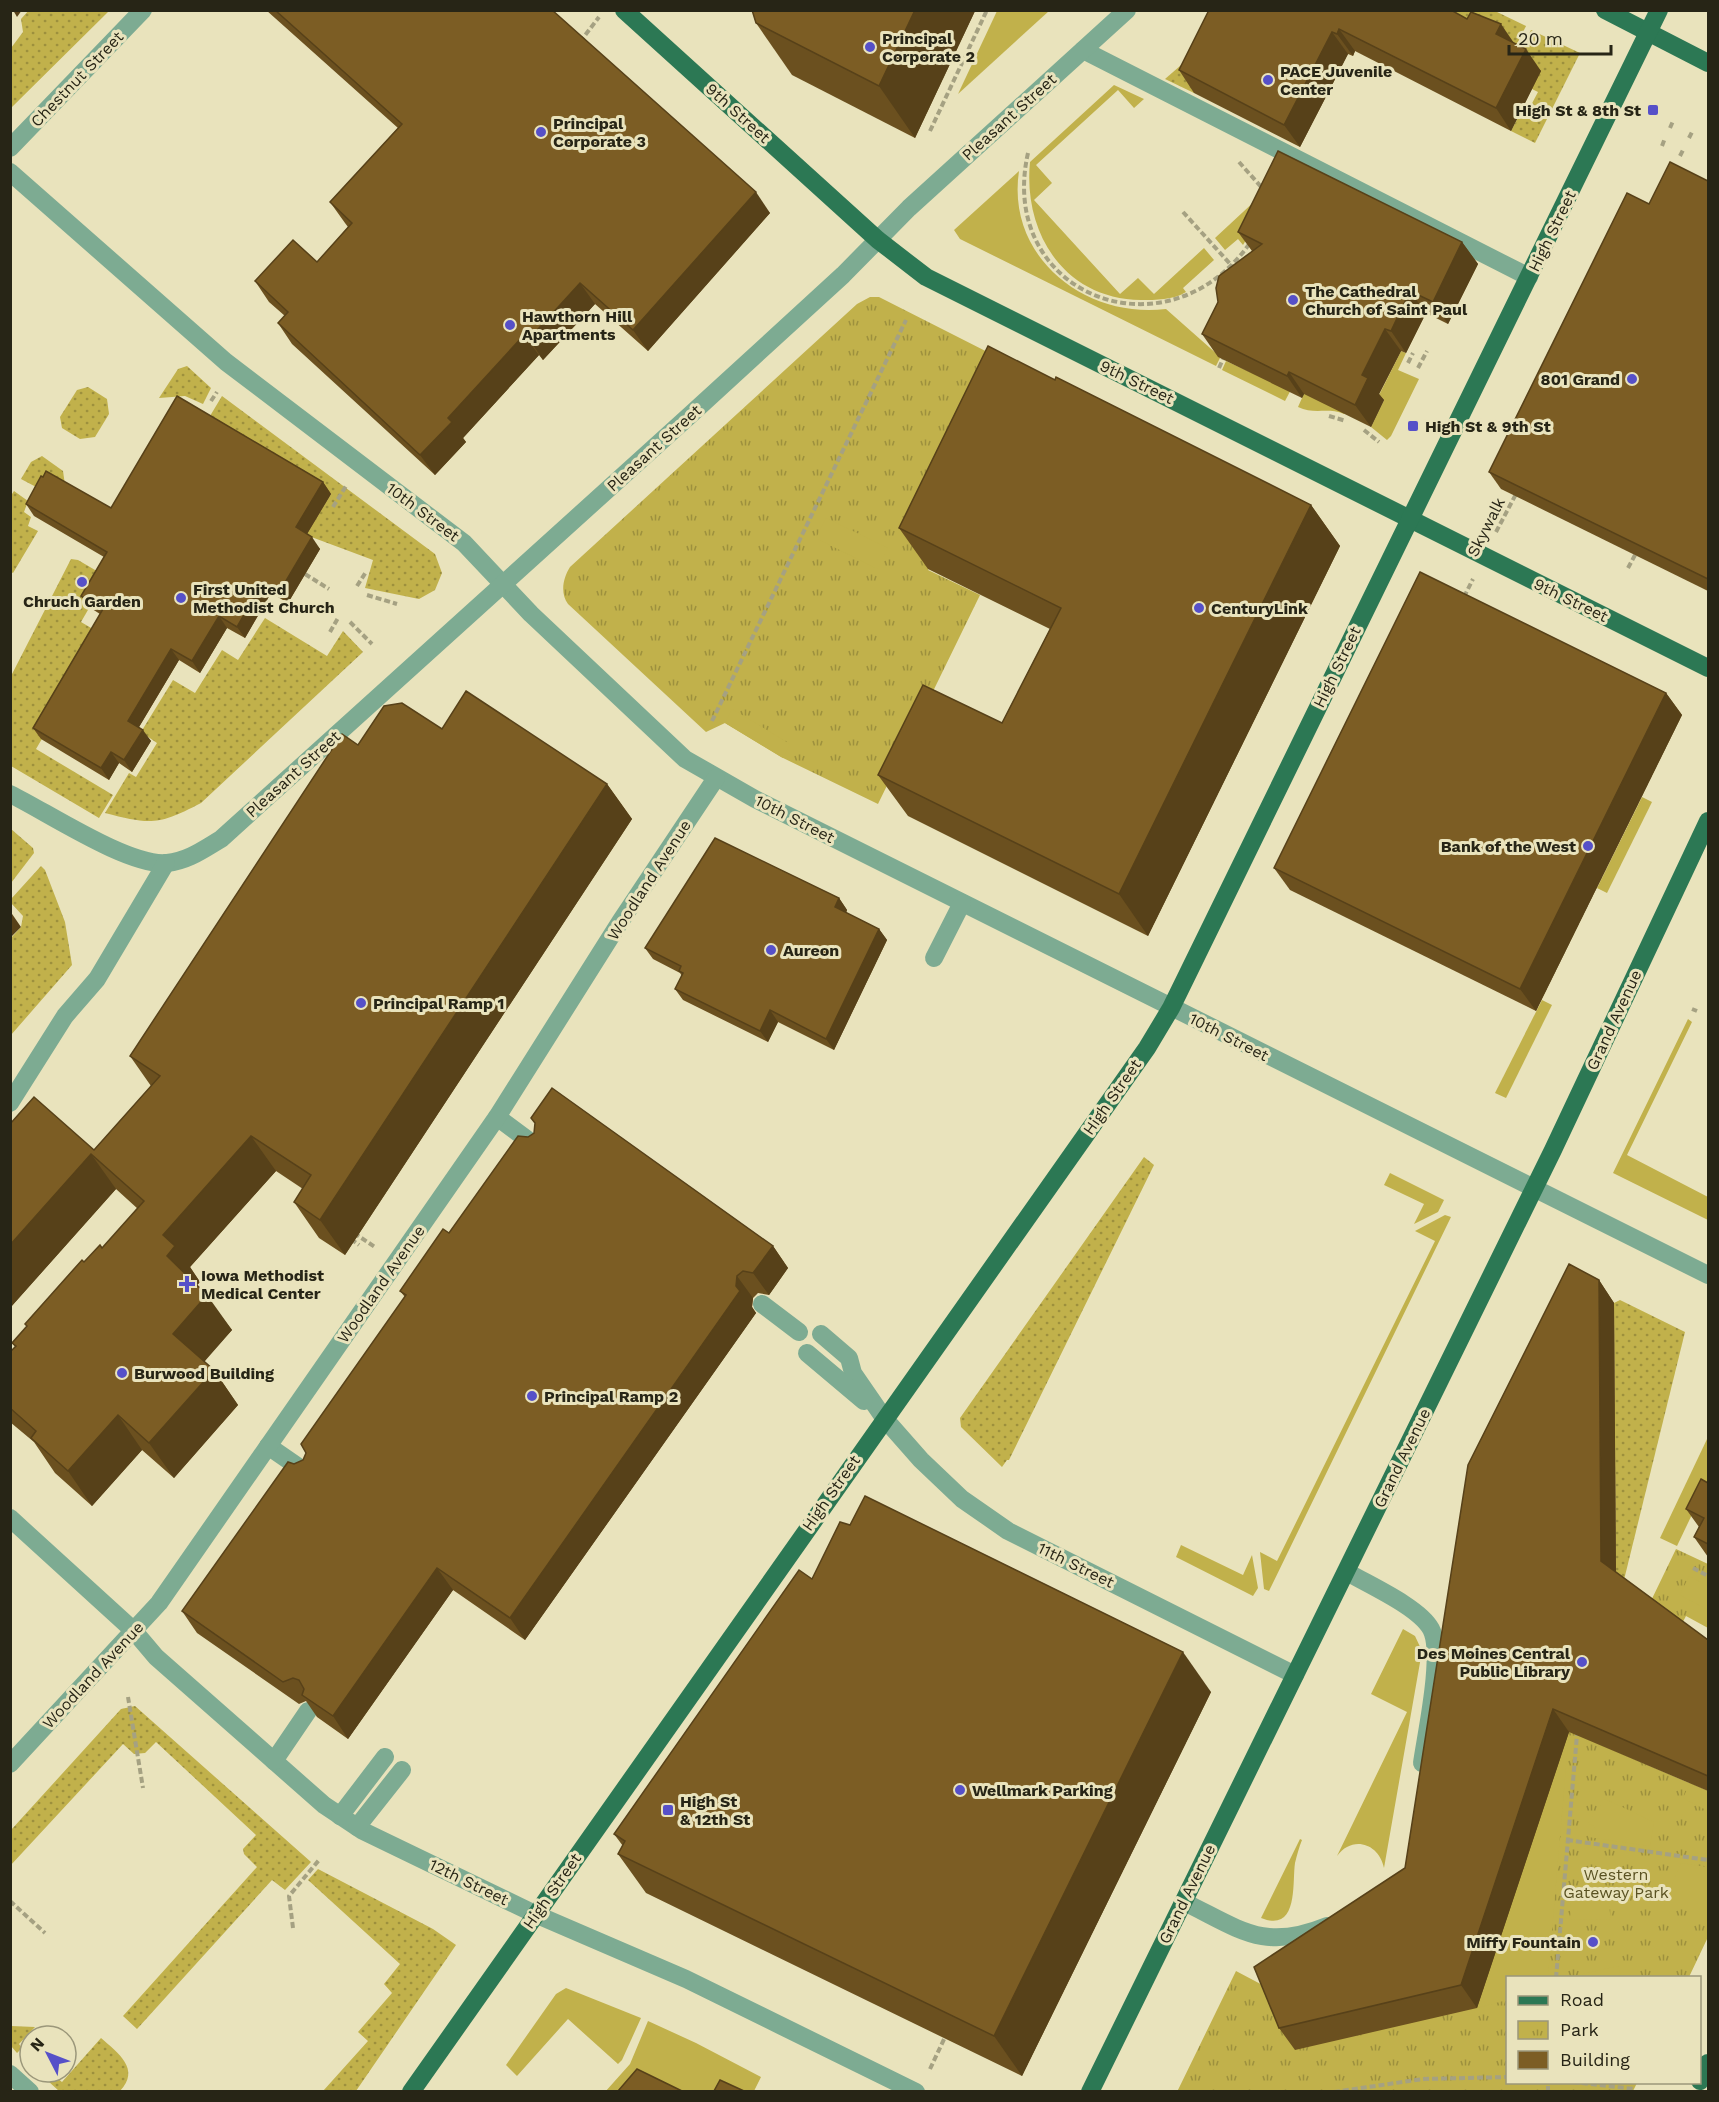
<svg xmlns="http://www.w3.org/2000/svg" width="1719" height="2102" font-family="'Work Sans',sans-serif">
  <defs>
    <pattern id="grass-dots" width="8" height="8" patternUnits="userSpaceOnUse" patternTransform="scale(1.5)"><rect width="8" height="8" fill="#c1b14b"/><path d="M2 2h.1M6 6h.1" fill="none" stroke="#9d903d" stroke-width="1.8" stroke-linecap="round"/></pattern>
    <pattern id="park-tufts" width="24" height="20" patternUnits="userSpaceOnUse" patternTransform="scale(1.5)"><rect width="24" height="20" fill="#c1b14b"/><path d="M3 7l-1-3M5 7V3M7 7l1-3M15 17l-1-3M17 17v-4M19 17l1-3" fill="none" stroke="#9d903d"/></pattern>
  </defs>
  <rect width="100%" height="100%" fill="#e9e3bc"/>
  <g fill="url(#grass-dots)">
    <path d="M29 10 109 11 11 108V48L23 32 21 19Z"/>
    <path d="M1423 11H1495L1526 26 1516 46Z"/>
    <path d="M1531 30 1580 53 1535 143 1511 131 1524 106 1529 109 1538 92 1532 89 1517 58Z"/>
    <path d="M1211 39 1194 93 1165 79Z"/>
    <path d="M187 366 211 388 203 404 185 396 159 398 178 369Z"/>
    <path d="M88 387 107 399 109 414 95 437 80 439 62 428 60 417 77 390Z"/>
    <path d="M222 396 435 554 442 573 435 590 419 599 365 588 373 560 306 535 331 494 207 421Z"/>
    <path d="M42 456 63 471 65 485 38 488 21 479 31 462Z"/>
    <path d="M14 491 28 501 24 512 31 517 28 526 38 531 13 573 11 572 10 497Z"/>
    <path d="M71 559 78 560 107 577 81 622 103 635 36 749 113 795 99 818 11 766V676Z"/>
    <path d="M265 618 327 656 343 631 363 652 201 803C159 825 151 825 105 813L129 773 136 777 157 743 141 732 173 680 195 693 222 650 238 660Z"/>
    <path d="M11 829 33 848 34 853 11 883Z"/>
    <path d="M41 866 45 870 65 922 72 965 11 1035V938L21 927 23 916 11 903V899Z"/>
    <path d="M1144 1157 1154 1165 1009 1460H1007L1002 1467 961 1427 960 1418Z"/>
    <path d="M1620 1300 1685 1332 1622 1588 1616 1583 1614 1303Z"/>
    <path d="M135 1706 311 1862 285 1890 272 1880 137 2029 123 2016 257 1867 244 1854 243 1849 256 1835 156 1742 145 1753 134 1754 123 1744 10 1866 11 1830 121 1709Z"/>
    <path d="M318 1869 433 1929 456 1945 356 2091H323L368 2041 358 2032 392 1993 384 1984 400 1964 308 1880Z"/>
    <path d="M11 2026 35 2027 19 2044 22 2048 17 2053 11 2046Z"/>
    <path d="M101 2038C118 2053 141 2069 120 2091H59L38 2072H50L62 2082Z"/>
  </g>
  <g fill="url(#park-tufts)">
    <path d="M870 297H879L1027 372 928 570 980 595 878 804 781 757 725 723 706 732 568 604C560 593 563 578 570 567L857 304Z"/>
    <path d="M1676 1549 1708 1564V1628L1686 1616 1679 1629 1648 1607Z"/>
    <path d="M1569 1731 1708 1791V1937L1689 1977 1508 1978V2082L1637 2083 1633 2091 1177 2092 1236 1971 1270 1989Z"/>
  </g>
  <g fill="#c1b14b">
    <path d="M997 11H1049L958 94Z"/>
    <path d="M1114 85 1144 99 1134 108 1118 90 1036 165 1052 183 1034 200 1120 294 1138 278 1154 294 1204 248 1214 260 1183 288 1186 292C1173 300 1156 300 1141 300 1064 299 1023 233 1030 162Z"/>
    <path d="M1019 171C1006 257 1085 319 1166 309L1218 355 1220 358 1216 366 960 239 954 230Z"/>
    <path d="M1257 199 1249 235 1243 245 1238 239 1225 250 1215 238Z"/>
    <path d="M1401 351 1406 353 1398 370 1419 379 1391 436 1387 440 1371 427 1384 400 1378 397Z"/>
    <path d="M1226 361 1250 372 1294 384 1285 401 1222 370Z"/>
    <path d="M1306 389 1346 408 1344 414C1328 407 1314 415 1298 407Z"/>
    <path d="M826 518 888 548 877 569 816 538Z"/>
    <path d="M732 709 790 744 783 758 725 723Z"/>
    <path d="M1642 797 1652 802 1607 893 1597 888Z"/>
    <path d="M1542 1000 1552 1005 1506 1098 1495 1093Z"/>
    <path d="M1688 1019 1692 1022 1627 1155 1708 1197V1220L1613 1173Z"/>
    <path d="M1390 1173 1444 1200 1438 1212 1414 1224 1424 1204 1384 1185Z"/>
    <path d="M1445 1215 1451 1217 1269 1591 1264 1589 1260 1552 1277 1561 1435 1241 1415 1231Z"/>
    <path d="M1708 1437V1481L1677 1546 1660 1538Z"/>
    <path d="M1181 1545 1243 1575 1252 1555 1258 1588 1253 1596 1176 1557Z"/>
    <path d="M1689 1576 1708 1586V1610L1680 1595Z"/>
    <path d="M1403 1629 1415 1636 1422 1651 1384 1868C1379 1843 1352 1835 1337 1856L1407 1712 1371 1694Z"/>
    <path d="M1569 1731 1548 1977 1508 1978 1507 2000 1477 2008Z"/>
    <path d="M1690 1783 1708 1791V1811L1683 1798Z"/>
    <path d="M1605 1799 1654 1822 1650 1846 1588 1837 1595 1827 1588 1823Z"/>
    <path d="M1300 1839 1302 1840C1299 1847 1297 1855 1295 1863 1292 1883 1299 1933 1261 1918Z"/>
    <path d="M1681 1863 1708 1867V1908L1670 1889Z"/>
    <path d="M1572 1887 1607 1891 1611 1920 1570 1919Z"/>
    <path d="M1618 1966 1621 1977H1569Z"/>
    <path d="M566 1988 641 2018 622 2060 618 2064 568 2019 517 2076 506 2065 556 1994Z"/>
    <path d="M648 2021 696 2043 761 2077 754 2091 605 2092 630 2064Z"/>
  </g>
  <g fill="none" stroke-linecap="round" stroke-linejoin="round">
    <g stroke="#a5a182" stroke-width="4" stroke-dasharray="6 3" stroke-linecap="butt">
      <path d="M580 42 599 17"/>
      <path d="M1670 128 1673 121"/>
      <path d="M930 131 987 10"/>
      <path d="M1689 138 1692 132"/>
      <path d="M1662 146 1665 138"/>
      <path d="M1028 153C996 294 1166 362 1250 243"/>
      <path d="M1680 156 1684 148"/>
      <path d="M1239 162 1263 189"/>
      <path d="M1183 212 1232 266"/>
      <path d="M1408 363 1413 353"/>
      <path d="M1219 368 1223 359"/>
      <path d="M1418 368 1427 351"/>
      <path d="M211 401 217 392"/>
      <path d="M1329 416 1346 421"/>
      <path d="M1364 430 1379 442"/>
      <path d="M333 507 346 486"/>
      <path d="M1496 532 1516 494"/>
      <path d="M1628 568 1635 555"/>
      <path d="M305 574 329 589"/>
      <path d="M357 586 366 572"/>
      <path d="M367 595 397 604"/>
      <path d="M1464 597 1473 579"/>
      <path d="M350 622 372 644"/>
      <path d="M330 632 338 618"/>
      <path d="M712 721 906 320"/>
      <path d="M1692 1009 1697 1011"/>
      <path d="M354 1233 375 1247"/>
      <path d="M351 1239 359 1245"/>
      <path d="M1693 1568 1708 1576"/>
      <path d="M128 1697 143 1788"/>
      <path d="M1567 1840 1708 1860"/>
      <path d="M10 1901 45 1933"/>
      <path d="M293 1928 289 1896 319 1860"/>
      <path d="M1556 1978 1577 1735"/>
      <path d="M930 2069 946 2035"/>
      <path d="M1573 2082 1634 2089"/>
      <path d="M1334 2092 1423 2079 1508 2077"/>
      <path d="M1548 2092V2082"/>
    </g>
    <g stroke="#7dab92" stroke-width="18">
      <path d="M1083 50 1529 277"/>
      <path d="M10 148 143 10"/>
      <path d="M10 172 226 362 464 543 531 614 685 759 755 799 1708 1275"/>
      <path d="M10 794C47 812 129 867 167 863 188 861 204 849 221 839L689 416 843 275 909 208 1127 10"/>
      <path d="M934 958 962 903"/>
      <path d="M10 1103 65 1016 97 979 166 863"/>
      <path d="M497 1117 540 1149"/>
      <path d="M762 1304 799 1332"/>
      <path d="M821 1334 849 1358 853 1373 884 1418 921 1460 962 1499 1008 1531 1295 1675"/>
      <path d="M807 1353 864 1401"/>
      <path d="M268 1446 310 1475"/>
      <path d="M10 1518 134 1631 156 1657 324 1805 363 1831 535 1914 686 1979 916 2092"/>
      <path d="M1347 1572C1369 1585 1419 1607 1431 1629 1444 1653 1426 1734 1422 1763"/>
      <path d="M274 1761 308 1711"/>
      <path d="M10 1764 159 1603 497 1117 620 922 716 778"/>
      <path d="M340 1816 385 1757"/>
      <path d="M357 1827 402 1770"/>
      <path d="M1184 1902C1240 1929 1263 1952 1327 1926"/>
      <path d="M10 2074 30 2092"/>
    </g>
    <g stroke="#2c7854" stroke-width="18">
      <path d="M624 10 878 240 926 277 1708 668"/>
      <path d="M1605 10 1708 63"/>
      <path d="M1700 2081 1708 2063"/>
      <path d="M411 2092 1147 1048 1171 1008 1659 10"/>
      <path d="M1090 2092 1553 1150 1708 821"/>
    </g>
  </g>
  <g fill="#6b501f">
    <path d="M266 10H552L770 213 648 351 595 304 543 360 539 355 463 438 466 442 435 475 292 344 278 323 285 316 269 302 255 281 317 262 348 227 345 223 330 202 398 128Z"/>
    <path d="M752 10H975V11L915 138 792 75 756 23Z"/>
    <path d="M1209 10 1514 43 1541 71 1511 131 1355 51 1353 56 1348 54 1300 147 1194 93 1179 70Z"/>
    <path d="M1708 181V591L1501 489 1489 472 1649 204Z"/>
    <path d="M1238 232 1462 242 1478 264 1448 324 1426 313 1406 353 1401 351 1379 394 1384 400 1371 427 1304 394 1302 398 1218 357 1202 334 1218 302 1252 251Z"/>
    <path d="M1055 380 1311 505 1340 546 1148 936 908 816 878 775 1002 723 1050 629 928 569 899 528Z"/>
    <path d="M323 482 331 494 307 534 320 549 288 603 271 593 245 638 227 628 200 673 179 660 139 727 151 741 132 772 119 763 109 780 41 739 33 728 100 614 89 607 81 596 104 557 34 516 26 504 111 508Z"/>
    <path d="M1666 693 1682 715 1536 1011 1290 890 1274 868Z"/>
    <path d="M442 729 607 784 632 819 345 1255 319 1238 294 1202 303 1189 276 1171 190 1267 200 1282 197 1285 232 1330 204 1361 214 1370 238 1405 174 1478 142 1450 92 1506 55 1473 34 1442 10 1422V1352L15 1347 12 1343 27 1327 25 1324 84 1262 102 1248 138 1209 116 1189 10 1308V1124L94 1150 151 1086 130 1056 358 745Z"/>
    <path d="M839 898 847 910 846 913 879 929 887 940 834 1050 778 1022 768 1042 683 1000 675 989 682 976 680 973 653 959 645 948Z"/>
    <path d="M449 1233 773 1246 788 1268 769 1295 758 1293 753 1298 752 1307 756 1313 525 1640 453 1590 348 1739 317 1717 306 1701 299 1704 197 1633 182 1611 294 1464 303 1460 405 1297 400 1291Z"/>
    <path d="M1599 1280 1614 1303 1616 1572 1708 1640V1791L1569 1732 1477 2008 1295 2050 1279 2028 1405 1868Z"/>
    <path d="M1708 1483V1557L1694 1537 1699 1527 1686 1509Z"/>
    <path d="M812 1579 1211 1692 1022 2076 646 1893 618 1854 623 1846 614 1834Z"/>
  </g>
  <g fill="#574119">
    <path d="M13 10H22L17 17Z"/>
    <path d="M915 10 975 11 915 138 879 86Z"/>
    <path d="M1501 24 1516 46 1496 34Z"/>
    <path d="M1339 29 1355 51 1353 56 1337 34Z"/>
    <path d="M1332 32 1348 54 1300 147 1284 125Z"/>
    <path d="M1526 49 1541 71 1511 131 1496 108Z"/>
    <path d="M756 192 770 213 648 351 633 330Z"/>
    <path d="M1462 242 1478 264 1448 324 1433 302Z"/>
    <path d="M580 283 595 304 543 360 529 339Z"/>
    <path d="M1410 291 1426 313 1406 353 1391 331Z"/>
    <path d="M1385 329 1401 351 1379 394 1384 400 1371 427 1355 405 1362 375Z"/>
    <path d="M524 335 539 355 463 438 466 442 435 475 420 455 448 418Z"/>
    <path d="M1289 372 1304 394 1302 398 1287 376Z"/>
    <path d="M323 482 331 494 304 539 296 527Z"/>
    <path d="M1311 505 1340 546 1148 936 1119 894Z"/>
    <path d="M312 537 320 549 288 603 280 591Z"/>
    <path d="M263 582 271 593 245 638 237 627Z"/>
    <path d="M219 616 227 628 200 673 192 661Z"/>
    <path d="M171 649 179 660 136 732 128 721Z"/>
    <path d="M1666 693 1682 715 1536 1011 1520 989Z"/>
    <path d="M143 730 151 741 132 772 124 760Z"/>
    <path d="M111 752 119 763 109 780 101 768Z"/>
    <path d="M607 784 632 819 345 1255 320 1220Z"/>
    <path d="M839 898 847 910 843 919 835 907Z"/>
    <path d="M10 911 21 927 10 938Z"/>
    <path d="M879 929 887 940 834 1050 826 1039Z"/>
    <path d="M770 1010 778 1022 768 1042 760 1031Z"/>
    <path d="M251 1136 276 1171 190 1267 200 1282 191 1291 167 1256 163 1235Z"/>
    <path d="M91 1154 116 1189 10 1308V1245Z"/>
    <path d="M773 1246 788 1268 769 1295 753 1273Z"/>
    <path d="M737 1276 753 1298 752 1307 756 1313 525 1640 510 1618 736 1286Z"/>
    <path d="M1599 1280 1614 1303 1616 1583 1601 1561Z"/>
    <path d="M207 1295 232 1330 198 1369 173 1334Z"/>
    <path d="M214 1370 238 1405 174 1478 149 1443Z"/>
    <path d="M118 1415 142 1450 92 1506 68 1471Z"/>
    <path d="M437 1568 453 1590 348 1739 333 1716Z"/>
    <path d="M1183 1652 1211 1692 1022 2076 994 2036Z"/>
    <path d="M1553 1709 1569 1732 1477 2008 1461 1985Z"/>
  </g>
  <g fill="#7c5d24" stroke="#574119" stroke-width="1.5">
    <path d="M275 10H552L756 192 633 330 580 283 529 339 524 335 448 418 452 422 420 455 278 323 288 312 255 281 293 240 317 262 352 223 330 202 402 124Z"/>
    <path d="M752 10H915L879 86 756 23Z"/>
    <path d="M1209 10H1451L1467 19 1471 12 1501 24 1496 34 1526 49 1496 108 1339 29 1337 34 1332 32 1284 125 1179 70Z"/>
    <path d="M1278 151 1462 242 1433 302 1410 291 1391 331 1385 329 1362 375 1368 378 1355 405 1289 372 1287 376 1202 334 1218 302 1216 288 1219 276 1262 244 1238 232Z"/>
    <path d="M1670 162 1708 181V579L1489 472 1627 193 1649 204Z"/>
    <path d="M988 346 1055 380 1056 377 1311 505 1119 894 878 775 923 685 1002 723 1061 608 899 528Z"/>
    <path d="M177 396 323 482 296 527 312 537 280 591 263 582 237 627 219 616 192 661 171 649 128 721 143 730 124 760 111 752 101 768 33 728 103 609 81 596 107 552 26 504 41 476 43 477 46 471 111 508Z"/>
    <path d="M1420 572 1666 693 1520 989 1274 868Z"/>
    <path d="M466 691 607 784 320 1220 294 1202 311 1175 251 1136 163 1235 175 1246 167 1256 207 1295 173 1334 214 1370 149 1443 118 1415 68 1471 31 1438 36 1431 10 1408V1352L16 1346 12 1343 27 1326 25 1324 82 1260 84 1262 100 1245 102 1248 144 1201 91 1154 10 1245V1124L34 1097 94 1150 160 1076 130 1056 342 734 358 745 384 706 402 703 442 729Z"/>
    <path d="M715 838 839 898 835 907 879 929 826 1039 770 1010 760 1031 675 989 683 973 679 971 681 966 645 948Z"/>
    <path d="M552 1088 773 1246 753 1273 743 1271 737 1276 736 1286 740 1291 510 1618 437 1568 333 1716 302 1695 304 1689 299 1680 293 1678 283 1682 182 1611 288 1462 294 1464 303 1460 306 1453 301 1444 406 1295 400 1291 443 1229 449 1233 518 1136 528 1137 534 1133 535 1123 531 1118Z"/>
    <path d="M1569 1264 1599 1280 1601 1561 1708 1640V1776L1553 1709 1461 1985 1279 2028 1254 1967 1405 1868 1468 1465Z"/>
    <path d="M1701 1479 1708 1483V1544L1694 1537 1704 1518 1686 1509Z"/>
    <path d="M865 1496 1183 1652 994 2036 618 1854 625 1841 614 1834 799 1570 812 1579 840 1522 850 1525Z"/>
    <path d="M637 2069 682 2091H618Z"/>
    <path d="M720 2080 744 2091H714Z"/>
  </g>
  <g fill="#5650c8" stroke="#e9e3bc" stroke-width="2">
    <circle cx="870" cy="47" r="6"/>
    <circle cx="1268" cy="80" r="6"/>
    <rect x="1647" y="104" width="12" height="12" rx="3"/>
    <circle cx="541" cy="132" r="6"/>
    <circle cx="1293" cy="300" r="6"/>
    <circle cx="510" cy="325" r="6"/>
    <circle cx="1632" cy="379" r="6"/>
    <rect x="1407" y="420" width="12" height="12" rx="3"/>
    <circle cx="82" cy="582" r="6"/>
    <circle cx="181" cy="598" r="6"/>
    <circle cx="1199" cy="608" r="6"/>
    <circle cx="1588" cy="846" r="6"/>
    <circle cx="771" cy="950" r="6"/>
    <circle cx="361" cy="1003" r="6"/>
    <path d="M184 1275h6v6h6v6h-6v6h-6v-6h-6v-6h6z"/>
    <circle cx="122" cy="1373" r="6"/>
    <circle cx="532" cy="1396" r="6"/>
    <circle cx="1582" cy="1662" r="6"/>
    <circle cx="960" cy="1790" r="6"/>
    <rect x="662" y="1804" width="12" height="12" rx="3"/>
    <circle cx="1593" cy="1942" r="6"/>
  </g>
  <g text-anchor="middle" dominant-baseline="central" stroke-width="6" stroke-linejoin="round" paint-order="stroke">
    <g font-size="16" font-weight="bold" fill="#272516" stroke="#e9e3bc" text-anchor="start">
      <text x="882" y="38">Principal<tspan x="882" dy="18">Corporate 2</tspan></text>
      <text x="1280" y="71">PACE Juvenile<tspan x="1280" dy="18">Center</tspan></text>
      <text x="1641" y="110" text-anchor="end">High St &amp; 8th St</text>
      <text x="553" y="123">Principal<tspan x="553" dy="18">Corporate 3</tspan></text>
      <text x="1305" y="291">The Cathedral<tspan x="1305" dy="18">Church of Saint Paul</tspan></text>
      <text x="522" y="316">Hawthorn Hill<tspan x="522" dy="18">Apartments</tspan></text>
      <text x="1620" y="379" text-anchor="end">801 Grand</text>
      <text x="1425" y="426">High St &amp; 9th St</text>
      <text x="193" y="589">First United<tspan x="193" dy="18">Methodist Church</tspan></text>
      <text x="82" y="601" text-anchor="middle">Chruch Garden</text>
      <text x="1211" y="608">CenturyLink</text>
      <text x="1576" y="846" text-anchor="end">Bank of the West</text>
      <text x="783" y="950">Aureon</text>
      <text x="373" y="1003">Principal Ramp 1</text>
      <text x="201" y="1275">Iowa Methodist<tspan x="201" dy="18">Medical Center</tspan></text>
      <text x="134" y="1373">Burwood Building</text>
      <text x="544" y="1396">Principal Ramp 2</text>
      <text x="1570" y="1653" text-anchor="end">Des Moines Central<tspan x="1570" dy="18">Public Library</tspan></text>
      <text x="972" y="1790">Wellmark Parking</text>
      <text x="680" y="1801">High St<tspan x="680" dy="18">&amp; 12th St</tspan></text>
      <text x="1581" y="1942" text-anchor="end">Miffy Fountain</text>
    </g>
    <g font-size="16" fill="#272516" stroke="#e9e3bc">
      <text transform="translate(77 79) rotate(-46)">Chestnut Street</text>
      <text transform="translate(738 113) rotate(42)">9th Street</text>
      <text transform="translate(1009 117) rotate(-42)">Pleasant Street</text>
      <text transform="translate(1552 231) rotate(-64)">High Street</text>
      <text transform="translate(1137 382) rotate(26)">9th Street</text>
      <text transform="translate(654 448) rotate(-42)">Pleasant Street</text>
      <text transform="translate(423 512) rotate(37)">10th Street</text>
      <text transform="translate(1486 527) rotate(-63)">Skywalk</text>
      <text transform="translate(1571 600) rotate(26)">9th Street</text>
      <text transform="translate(1337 667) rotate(-64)">High Street</text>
      <text transform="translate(293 774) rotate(-42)">Pleasant Street</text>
      <text transform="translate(795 819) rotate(27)">10th Street</text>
      <text transform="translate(649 880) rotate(-57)">Woodland Avenue</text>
      <text transform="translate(1614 1020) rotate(-65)">Grand Avenue</text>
      <text transform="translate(1229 1037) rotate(27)">10th Street</text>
      <text transform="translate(1112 1097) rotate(-55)">High Street</text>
      <text transform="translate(381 1284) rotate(-55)">Woodland Avenue</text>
      <text transform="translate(1402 1458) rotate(-64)">Grand Avenue</text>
      <text transform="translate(831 1493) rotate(-55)">High Street</text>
      <text transform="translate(1076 1565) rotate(26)">11th Street</text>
      <text transform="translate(93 1675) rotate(-47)">Woodland Avenue</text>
      <text transform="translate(469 1882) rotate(26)">12th Street</text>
      <text transform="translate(552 1891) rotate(-55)">High Street</text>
      <text transform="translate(1187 1894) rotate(-64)">Grand Avenue</text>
    </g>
    <g font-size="16" fill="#5a5222" stroke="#e9e3bc">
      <text x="1616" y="1874">Western<tspan x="1616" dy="18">Gateway Park</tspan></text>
    </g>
  </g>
  <rect width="1719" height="2102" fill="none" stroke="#272516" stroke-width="24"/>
  <rect x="1506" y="1976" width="195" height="108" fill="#e9e3bc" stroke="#9b977a" stroke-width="1.5"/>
  <rect x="1518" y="1996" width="30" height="9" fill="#2c7854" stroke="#9b977a" stroke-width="1.5"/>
  <text x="1560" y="2006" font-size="18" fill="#272516">Road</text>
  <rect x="1518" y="2021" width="30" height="18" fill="url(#park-tufts)" stroke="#9b977a" stroke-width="1.5"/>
  <text x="1560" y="2036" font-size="18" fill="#272516">Park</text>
  <rect x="1518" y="2051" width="30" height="18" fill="#7c5d24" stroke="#9b977a" stroke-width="1.5"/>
  <text x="1560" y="2066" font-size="18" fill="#272516">Building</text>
  <g transform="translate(48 2054) rotate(312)"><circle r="28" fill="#e9e3bc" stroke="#9b977a" stroke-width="1.5"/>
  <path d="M0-4.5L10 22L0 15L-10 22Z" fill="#5650c8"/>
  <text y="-9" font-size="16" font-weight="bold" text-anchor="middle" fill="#272516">N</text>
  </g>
  <path d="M1509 45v9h102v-9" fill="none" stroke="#272516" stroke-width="3"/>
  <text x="1518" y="45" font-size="18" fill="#272516" stroke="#e9e3bc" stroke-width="4.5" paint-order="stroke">20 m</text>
</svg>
